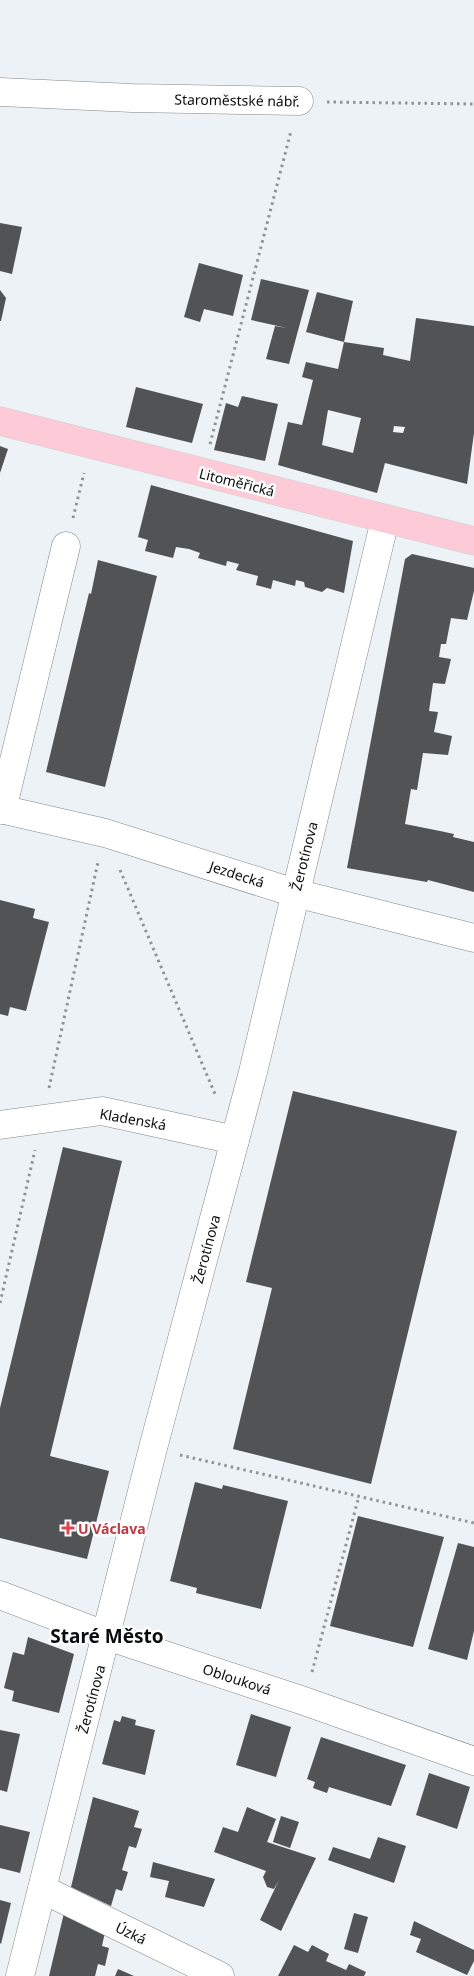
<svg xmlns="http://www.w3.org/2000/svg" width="474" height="1976" font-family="'Noto Sans',sans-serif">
  <rect width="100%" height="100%" fill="#edf2f6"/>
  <g fill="#505457" fill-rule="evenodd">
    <path d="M0 223 22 227 12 274 0 271Z"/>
    <path d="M199 263 243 275 233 316 204 309 200 322 184 317Z"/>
    <path d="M261 279 309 290 289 364 266 359 275 326 287 328 251 320Z"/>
    <path d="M0 290 6 298 1 321H0Z"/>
    <path d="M317 292 353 301 344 342 306 332Z"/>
    <path d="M416 318 474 326V433L467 484 385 463 377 493 278 465 288 422 302 425 313 380 302 377 306 362 338 369 344 342 384 348 383 355 410 361ZM328 410 361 418 353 453 322 445ZM394 426 405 427 403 433 393 432Z"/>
    <path d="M136 387 203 404 192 443 126 427Z"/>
    <path d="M242 396 278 404 265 461 214 450 226 403 238 407Z"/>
    <path d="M0 446 8 449 0 473Z"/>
    <path d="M151 485 353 541 344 593 327 588 322 592 305 587 304 582 296 580 295 586 273 580 271 589 256 585 258 576 236 570 239 564 227 561 226 566 198 558 200 553 189 549 176 547 173 558 145 551 148 540 138 537Z"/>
    <path d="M412 554 474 568V591L467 620 451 618 446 644H441L439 657 451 659 445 684 433 683 429 711 438 712 434 732 452 736 448 755 423 753 417 790 411 789 405 824 440 831 454 834 453 837 474 842V892L428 880 427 882 347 868 405 559Z"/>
    <path d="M98 560 157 576 105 787 46 772 89 593 91 594Z"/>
    <path d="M0 900 35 909 33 918 49 922 26 1011 10 1007 8 1016 0 1014Z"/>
    <path d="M293 1091 457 1131 371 1484 233 1449 272 1288 246 1282Z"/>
    <path d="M63 1147 122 1161 50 1456 109 1471 87 1559 0 1538V1408Z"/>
    <path d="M195 1482 222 1489 223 1485 288 1501 261 1609 196 1593 197 1588 170 1581Z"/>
    <path d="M358 1516 444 1537 413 1647 330 1626Z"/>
    <path d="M458 1543 474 1547V1631L467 1660 428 1649Z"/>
    <path d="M28 1637 74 1654 59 1713 12 1701 14 1691 4 1688 13 1652 24 1655Z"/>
    <path d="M251 1714 291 1727 276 1777 236 1765Z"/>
    <path d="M122 1716 136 1720 135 1725 155 1730 145 1775 102 1764 114 1720 120 1722Z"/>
    <path d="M0 1730 20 1734 7 1792 0 1790Z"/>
    <path d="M321 1737 406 1765 391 1806 329 1787 327 1793 313 1788 315 1782 307 1779Z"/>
    <path d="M429 1773 470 1787 457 1829 416 1815Z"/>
    <path d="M93 1797 139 1811 134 1827 142 1829 136 1848 129 1846 122 1870 128 1872 122 1891 116 1889 111 1906 71 1887Z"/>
    <path d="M247 1807 276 1819 267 1842 316 1858 281 1931 260 1920 279 1880 274 1889 267 1887 263 1877 266 1871 214 1852 223 1827 238 1832Z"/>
    <path d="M281 1816 299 1822 290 1848 273 1842Z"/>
    <path d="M0 1825 30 1832 20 1873 0 1868Z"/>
    <path d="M378 1837 406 1846 394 1883 328 1860 333 1847 370 1859Z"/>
    <path d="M153 1862 215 1879 204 1907 165 1897 169 1881 150 1877Z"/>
    <path d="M0 1900 11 1903 1 1944 0 1943Z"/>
    <path d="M64 1913 105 1932 102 1946 109 1948 105 1966 98 1964 95 1976H49Z"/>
    <path d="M354 1913 368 1917 358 1953 344 1949Z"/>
    <path d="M414 1921 474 1950V1961L467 1975 416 1952 421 1939 410 1935Z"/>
    <path d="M294 1945 308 1952 312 1945 329 1954 326 1961 346 1970 349 1964 366 1972 364 1976H278Z"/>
    <path d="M118 1969 134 1976H115Z"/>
  </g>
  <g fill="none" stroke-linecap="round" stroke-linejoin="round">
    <g stroke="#83878b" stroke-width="29">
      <g id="minor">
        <path d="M0 92 132 98 299 101"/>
        <path d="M0 809 105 833 295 893 474 938"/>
        <path d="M2 810 66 546"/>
        <path d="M0 1125 102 1111 235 1140"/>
        <path d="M0 1595 107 1636 304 1701 474 1761"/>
        <path d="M42 1889 220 1976"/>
        <path d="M20 1976 153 1448 253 1072 385 520"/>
      </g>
    </g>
    <g stroke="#cececf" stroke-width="29">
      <path id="major" d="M0 421 474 541"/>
    </g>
    <g stroke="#909496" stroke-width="3" stroke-dasharray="2.5 4" stroke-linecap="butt">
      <path d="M327 102 474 104"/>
      <path d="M210 444 291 131"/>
      <path d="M73 518 84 473"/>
      <path d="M120 870 215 1094"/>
      <path d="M49 1088 98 862"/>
      <path d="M0 1303 35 1150"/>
      <path d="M180 1455 474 1523"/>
      <path d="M312 1672 359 1496"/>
    </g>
    <use href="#minor" stroke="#fff" stroke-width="28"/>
    <use href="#major" stroke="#fdcbd7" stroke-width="28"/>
  </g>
  <path fill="#e0444e" stroke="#fefefe" stroke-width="2" d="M65.5 1520.5h5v5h5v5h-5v5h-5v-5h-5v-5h5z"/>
  <g text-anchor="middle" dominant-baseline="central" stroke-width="5" stroke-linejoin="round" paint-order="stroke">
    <g font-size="14" fill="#0a0c0d" stroke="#fefefe">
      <text transform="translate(237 100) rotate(1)">Staroměstské nábř.</text>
      <text transform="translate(237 482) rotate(14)">Litoměřická</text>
      <text transform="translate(304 856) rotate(-76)">Žerotínova</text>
      <text transform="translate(237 874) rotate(18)">Jezdecká</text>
      <text transform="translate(133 1119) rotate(10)">Kladenská</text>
      <text transform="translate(206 1249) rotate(-75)">Žerotínova</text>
      <text transform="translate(237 1679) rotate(18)">Oblouková</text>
      <text transform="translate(91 1699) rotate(-75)">Žerotínova</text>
      <text transform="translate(131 1933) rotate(26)">Úzká</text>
    </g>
    <g font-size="14" font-weight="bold" fill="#be3a42" stroke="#fefefe" text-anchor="start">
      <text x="78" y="1528">U Václava</text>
    </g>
    <g font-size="19" font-weight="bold" fill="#0a0c0d" stroke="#fefefe">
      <text x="107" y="1636">Staré Město</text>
    </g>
  </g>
</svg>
